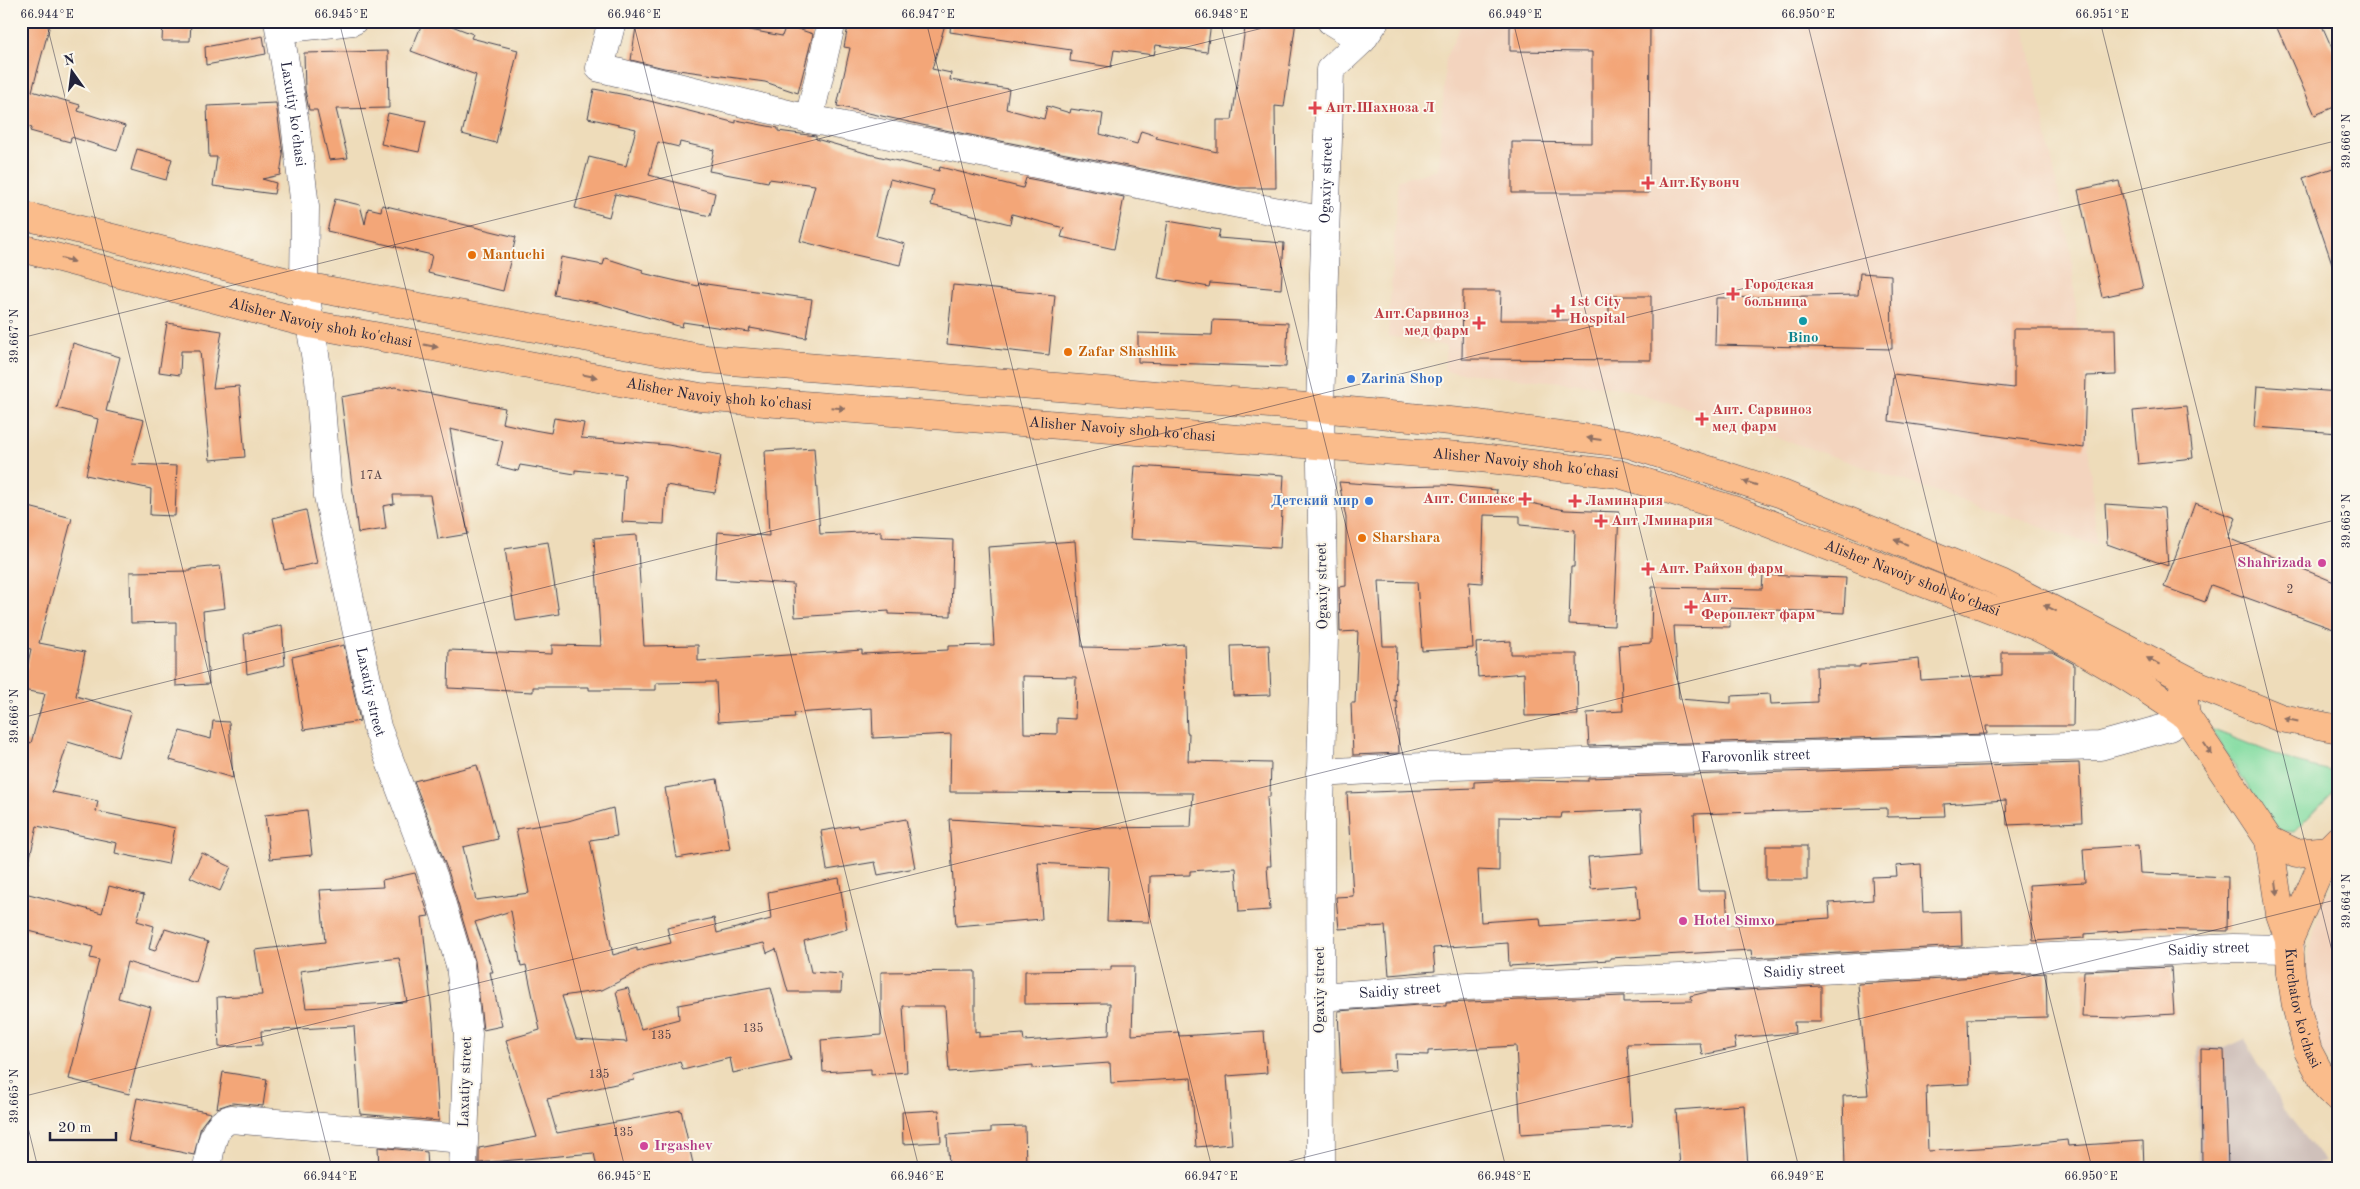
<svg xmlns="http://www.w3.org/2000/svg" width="2360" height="1189" font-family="'Old Standard TT',serif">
  <rect width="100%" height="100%" fill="#fbf7ec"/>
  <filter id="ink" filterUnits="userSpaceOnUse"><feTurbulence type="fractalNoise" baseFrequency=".02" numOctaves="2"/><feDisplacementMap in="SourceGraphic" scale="10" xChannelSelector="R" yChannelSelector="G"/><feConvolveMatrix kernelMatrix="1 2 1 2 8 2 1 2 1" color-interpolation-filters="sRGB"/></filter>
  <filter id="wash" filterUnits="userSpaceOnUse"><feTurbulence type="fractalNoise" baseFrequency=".0096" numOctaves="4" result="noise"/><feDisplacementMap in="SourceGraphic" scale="20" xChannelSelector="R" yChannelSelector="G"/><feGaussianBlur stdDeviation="1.12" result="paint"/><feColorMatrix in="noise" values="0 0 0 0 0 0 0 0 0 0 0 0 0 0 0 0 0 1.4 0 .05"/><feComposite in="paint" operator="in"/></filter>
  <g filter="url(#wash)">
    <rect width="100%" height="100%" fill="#eedcba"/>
    <g fill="#f3d4be">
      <path d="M1463 21H2023L2071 252 2097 546 1729 421 1622 388 1444 371 1446 346 1388 336 1398 180 1438 170 1446 57Z"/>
      <path d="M2337 885 2339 886V1068L2330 1060 2308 1028 2303 980 2322 899Z"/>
    </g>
    <path fill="#cfc0ba" d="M2245 1039 2284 1110 2325 1162 2296 1168H2199L2198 1046 2225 1048Z"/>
    <path fill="#83dca1" stroke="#527f6e" d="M2211 729 2295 762 2339 773V786L2294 832 2283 831 2273 826Z"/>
    <g id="blocks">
      <g fill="#f3a678" fill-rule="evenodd">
        <path d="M21 21H51L32 91 80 105 78 111 125 126 117 151 71 137 70 142 30 131 32 128 21 125Z"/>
        <path d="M163 21H191L190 41H162Z"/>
        <path d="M423 21H439L473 34 471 38 518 50 496 143 462 134 476 75 411 51Z"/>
        <path d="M637 21H702L782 36 786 25 813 34 798 93 765 82 664 68 631 60Z"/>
        <path d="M849 21H946L932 69 951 73 950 80 1009 89 1006 109 1044 119 1047 106 1070 113 1071 109 1103 114 1100 134 1137 144 1141 131 1157 136 1156 138 1217 152V120H1232L1246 21H1296L1284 107 1275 106 1276 188H1238L940 129 837 106 850 48 844 47Z"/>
        <path d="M951 21H1201L1211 23 1207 52 1156 45 1154 55 1114 50 1111 67 1070 61 1071 50 950 32Z"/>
        <path d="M1510 21H1650L1649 193H1512V142L1592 143V52L1510 51Z"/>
        <path d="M2274 21H2320L2339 64V105L2315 115Z"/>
        <path d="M263 36 266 54 206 65 205 47Z"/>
        <path d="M388 51 389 108 336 109 348 158 329 160 317 110H309L305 90 304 53Z"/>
        <path d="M594 89 626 95 736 123V120L778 128V131L816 136V139L869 154 939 171 940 167 1023 188 1026 178 1124 197 1114 249 1061 237 1064 228 1012 214 1010 224 931 205 934 190 890 179 876 236 905 244 900 265 851 254 800 241 815 185 769 179 768 182 709 171 714 150 680 142 679 147 658 142 649 175 715 193 710 216 615 194 609 217 575 208 589 157 626 166 636 129 588 118Z"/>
        <path d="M276 103 283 154 280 175 262 179 276 183 274 194 213 186 217 157H209L207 106Z"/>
        <path d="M388 113 426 121 419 152 381 144Z"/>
        <path d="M137 149 172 159 166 180 131 170Z"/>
        <path d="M2339 166V275H2336L2303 178Z"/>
        <path d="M2119 181 2143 288 2102 297 2078 190Z"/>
        <path d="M335 199 360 205 365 224 368 208 381 211 382 205 516 237 503 291 428 273 432 255 327 231Z"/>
        <path d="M1168 221 1220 230 1218 238 1284 243 1281 289 1210 283 1209 287 1158 278Z"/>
        <path d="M561 257 603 265 605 258 643 270 642 273 698 286 699 283 812 299 806 338 750 328 749 332 683 322 682 327 598 303 554 295Z"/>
        <path d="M1860 273 1891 275 1892 349 1715 345 1716 298 1858 295Z"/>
        <path d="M953 285 1055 295 1049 355 947 344Z"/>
        <path d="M1463 291H1501L1500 320H1609V296H1651V360L1462 359Z"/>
        <path d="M1213 320 1288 323 1286 367 1138 362V333L1212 335Z"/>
        <path d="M167 323 222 331 213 388 239 386 245 457 210 460 200 351H181L180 375 159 372Z"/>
        <path d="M2014 329H2115L2116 375 2086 376 2084 448 1889 421 1893 374 2014 388Z"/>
        <path d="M73 343 120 357 106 411 144 420 132 464 177 466 175 516 150 515 151 489 86 475 98 419 57 408Z"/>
        <path d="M2257 386 2339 392V433L2254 427Z"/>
        <path d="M395 387 505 408 502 423 534 430 551 433 554 418 584 423 581 438 668 445 721 455 715 493 666 485 664 524 622 522 625 475 575 470V474L520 465 518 471 497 466 503 441 450 429 468 534 438 539 430 495H393L394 504 383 506 386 529 358 533 341 397Z"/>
        <path d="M2187 406 2193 458 2138 464 2133 411Z"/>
        <path d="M814 448 820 534 881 531V537L953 540 951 616 889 614V611L795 617 793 584 715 579 718 532 769 536 765 451Z"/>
        <path d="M1135 466 1284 475 1280 548 1130 539Z"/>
        <path d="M1339 482 1394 486 1444 485 1497 490 1496 496 1565 510 1619 512 1614 626 1569 624 1571 567H1574L1575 530 1520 525V516L1484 515 1482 583 1469 582 1473 648 1422 651 1417 582 1379 581 1383 646H1397L1395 702 1397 701 1399 753 1353 755 1351 703H1355L1358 631 1340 632 1339 587 1346 586V518Z"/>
        <path d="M2195 503 2236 518 2228 538 2339 584V631L2211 585 2205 602 2164 587Z"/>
        <path d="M2105 504 2164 508 2168 566 2107 544Z"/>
        <path d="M21 505 72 518 39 643 85 652 76 696 131 712 118 757 68 742 52 792 98 801 96 811 175 828 168 864 115 853 117 843 37 826 29 862 21 861V739L31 743 45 694 22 690 31 649 21 647Z"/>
        <path d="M306 510 317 563 284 570 273 518Z"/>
        <path d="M637 535 644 646 698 645V661L862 650V654L948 650V646L994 645 988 547 1075 541 1082 647 1134 648 1184 644 1187 733H1189L1188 761 1271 763 1270 797H1267L1271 866H1267L1270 910 1239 912 1236 868 1190 871V875L1150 876 1149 922 1107 921 1109 867 1038 863 1042 919 956 926 949 819 1097 828 1191 827 1193 793 950 792 951 734 873 738 872 708 794 713 795 717 718 722 716 682 656 683V690H589V687H533V692L448 688 449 650 552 654V645L601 646 594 538ZM1023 676 1076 677 1075 719 1057 718V734L1024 733Z"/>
        <path d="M548 542 559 614 516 621 505 549Z"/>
        <path d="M220 566 225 608 203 611 209 684 176 686V622L131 623 130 572 191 571V569Z"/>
        <path d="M1763 575 1846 578 1844 613 1730 608V627L1674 626 1679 699 1731 703V696L1770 694 1771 704 1817 702 1816 667H1860V665L1919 659 1921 680 2002 675V652H2053L2074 664 2073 726H1986L1987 734 1589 746 1587 713 1623 711 1619 645 1651 643 1652 587 1762 589Z"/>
        <path d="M282 625 285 665 247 674 244 634Z"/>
        <path d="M1511 641V654H1577L1578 715 1525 716 1524 673 1478 677 1476 643Z"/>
        <path d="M344 645 360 721 304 730 292 657Z"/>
        <path d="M1269 645 1271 695 1233 696 1231 646Z"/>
        <path d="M213 721 229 722 233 778 170 760 180 731 211 739Z"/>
        <path d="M2079 763 2082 822 2007 825 2006 800 1944 804 1945 816 1887 817V808L1694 814 1698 891H1726L1728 925 1830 918 1829 903 1873 900 1872 877 1897 876 1896 866 1921 864 1923 912 1961 911 1962 946 1752 958 1751 950 1610 958V960L1509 966 1508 943 1433 948 1435 971 1389 975 1385 926 1339 929 1336 897 1353 896 1347 793 1474 788V782L1515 780 1588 781V778ZM1641 810 1643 853 1588 857 1591 889 1636 885 1639 919 1541 926 1540 918 1481 922 1478 870 1499 871V817L1561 818 1562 813Z"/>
        <path d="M477 765 498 839 463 847 476 900 529 893 516 829 568 821 613 808 617 836 590 840 613 955 637 948V951L671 943 667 928 714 918 717 933 771 919 768 892 839 878 847 929 804 941 811 972 842 974 841 992H788L776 949 767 953 764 943 648 967 602 990 562 996 576 1039 627 1042 616 991 628 988 641 1029 679 1019 678 1005 771 988 791 1060 733 1073 730 1058 683 1070 680 1062 633 1075 634 1080 547 1099 557 1133 681 1110 694 1168H597L594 1153 479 1163V1148L537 1137 506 1040 540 1030 526 965 521 966 511 911 475 922 493 972H490L502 1026 483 1030 475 961 449 874 414 781Z"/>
        <path d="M717 779 730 849 677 858 665 788Z"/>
        <path d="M307 810 312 855 270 859 265 815Z"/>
        <path d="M906 819 915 868 878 875 875 862 827 870 821 831 857 825 858 828Z"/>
        <path d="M2138 845 2140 873 2228 877 2227 931 2151 929 2084 934V938L2033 941 2029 885 2085 882 2083 849Z"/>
        <rect x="1766" y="846" width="41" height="34"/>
        <path d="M202 853 231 867 220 891 190 877Z"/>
        <path d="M415 873 429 916 422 917 433 1022 439 1121 360 1114 354 1026 261 1031 262 1045 219 1047 217 997 262 995 255 950 325 942 320 890 383 887 382 880ZM399 958 407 1002 306 1008 300 971Z"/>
        <path d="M109 886 144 895 137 921 154 926 149 949 155 951 165 929 208 942 196 983 127 962 118 998 151 1007 129 1094 69 1079 99 960 90 958 93 947 21 929V892L102 913Z"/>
        <path d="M1111 966H1134L1132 1035 1179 1032V1036L1264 1031 1267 1073 1227 1076 1232 1144 1196 1147 1191 1078 1111 1083 1110 1063 1033 1068V1065L949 1072 945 1006H903L907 1072 871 1075V1069L823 1072 821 1040 881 1035V972L975 971V1032L979 1031V1037L1023 1034 1024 1041 1109 1035 1110 1003 1025 1004V971L1111 970Z"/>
        <path d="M2171 967 2174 1014 2125 1017V1018L2082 1017 2084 971Z"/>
        <path d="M2046 973 2047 1017 1968 1019 1970 1084 1926 1086 1928 1151 2013 1146 2067 1140 2068 1146 2143 1141 2144 1168H1845L1843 1096 1868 1095 1858 984Z"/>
        <path d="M1821 986V1022H1794L1795 1033 1734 1038 1736 1048 1702 1055 1700 1043 1627 1044 1632 1127 1521 1134 1516 1046 1428 1051V1055L1395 1054 1396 1070 1341 1073 1338 1011 1419 1005 1446 1006V1003L1469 1002 1624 996V1002L1692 1001 1690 996 1707 992Z"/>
        <path d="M2201 1049 2224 1050 2228 1168H2202Z"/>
        <path d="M223 1072 267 1079 263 1106 232 1103 217 1108Z"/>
        <path d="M137 1098 211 1113 201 1126 194 1155 128 1141Z"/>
        <path d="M1744 1105 1748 1168H1680L1676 1110Z"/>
        <path d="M939 1110 941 1142 903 1144 902 1112Z"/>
        <path d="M1025 1126 1026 1168H992V1164L949 1166 947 1135 991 1132V1127Z"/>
        <path d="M378 1147 427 1152 428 1168H379Z"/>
      </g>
    </g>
  </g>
  <g filter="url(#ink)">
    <use href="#blocks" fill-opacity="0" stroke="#413e4e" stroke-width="1"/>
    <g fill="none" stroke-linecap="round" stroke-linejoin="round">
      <g stroke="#413e4e" stroke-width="29">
        <g id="minor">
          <path id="s1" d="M278 21 295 123 305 207 304 286 319 379 328 496 377 727 434 878 460 965 468 1034 463 1168"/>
          <path d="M612 21 600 68 809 119 1325 221"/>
          <path d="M1331 21 1362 40"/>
          <path d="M280 29 353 21"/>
          <path d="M809 119 832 21"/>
          <path id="s2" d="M1320 773 1422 767 2100 746 2169 727 2186 716"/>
          <path id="s3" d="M1320 997 1468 986 1680 978 2051 957 2233 948 2290 949"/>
          <path d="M207 1168C211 1149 211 1125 231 1119L463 1139"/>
          <path id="s4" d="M1321 1168 1320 815 1324 636 1320 408 1330 70 1362 40 1375 21"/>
        </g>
      </g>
      <g stroke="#413e4e" stroke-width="29">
        <g id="major">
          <path d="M21 215 304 286 706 359 1320 408 1470 423 1629 444 1782 494 2001 583 2196 684"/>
          <path id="s5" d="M21 248 310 324 700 397 1472 457 1619 474 1737 511 2035 626C2089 652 2137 682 2186 716"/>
          <path d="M2339 729 2281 718 2196 684 2183 693 2186 716 2269 840 2296 853 2328 850 2339 839"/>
          <path id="s6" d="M2269 840 2280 914 2289 940 2291 973 2296 1006 2308 1051 2327 1087 2339 1099"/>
          <path d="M2289 940 2328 850"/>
        </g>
      </g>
      <use href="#minor" stroke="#fff" stroke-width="28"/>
      <use href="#major" stroke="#fabc8b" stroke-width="28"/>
    </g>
    <defs><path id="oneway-solid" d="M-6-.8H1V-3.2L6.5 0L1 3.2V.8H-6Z" transform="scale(1.25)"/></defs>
    <g fill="#8e6f63">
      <use href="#oneway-solid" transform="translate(68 260) rotate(15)"/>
      <use href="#oneway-solid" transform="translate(431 346) rotate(11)"/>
      <use href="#oneway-solid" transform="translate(590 376) rotate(11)"/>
      <use href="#oneway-solid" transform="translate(838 408) rotate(5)"/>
      <use href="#oneway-solid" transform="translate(1594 439) rotate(-172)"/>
      <use href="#oneway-solid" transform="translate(1750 483) rotate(-162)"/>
      <use href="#oneway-solid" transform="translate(1901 542) rotate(-158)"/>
      <use href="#oneway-solid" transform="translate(2050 608) rotate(-153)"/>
      <use href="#oneway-solid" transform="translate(2153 661) rotate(-152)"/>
      <use href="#oneway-solid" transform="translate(2291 720) rotate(-169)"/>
      <use href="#oneway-solid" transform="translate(2208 749) rotate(56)"/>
      <use href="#oneway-solid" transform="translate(2277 888) rotate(82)"/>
    </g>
  </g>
  <path fill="none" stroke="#22223b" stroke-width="1" stroke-opacity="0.45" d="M46 21 332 1168M339 21 625 1168M633 21 919 1168M926 21 1212 1168M1220 21 1506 1168M1513 21 1799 1168M1807 21 2092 1168M2100 21 2339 979M21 338 1291 21M21 718 2339 140M21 1097 2339 519M21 1099 38 1168M1262 1168 2339 899"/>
  <g fill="#e0444e" stroke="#fbf7ec" stroke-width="2">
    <path d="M1312.5 100.5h5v5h5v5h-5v5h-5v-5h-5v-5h5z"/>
    <path d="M1645.5 175.5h5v5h5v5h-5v5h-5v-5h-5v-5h5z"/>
    <path d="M1730.5 286.5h5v5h5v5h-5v5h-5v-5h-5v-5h5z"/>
    <path d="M1555.5 303.5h5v5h5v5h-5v5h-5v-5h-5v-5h5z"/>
    <path d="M1476.5 315.5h5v5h5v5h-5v5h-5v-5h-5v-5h5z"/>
    <path d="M1699.5 411.5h5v5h5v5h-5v5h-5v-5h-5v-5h5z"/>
    <path d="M1522.5 491.5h5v5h5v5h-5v5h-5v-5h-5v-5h5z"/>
    <path d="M1572.5 493.5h5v5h5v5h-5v5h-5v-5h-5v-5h5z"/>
    <path d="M1598.5 513.5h5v5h5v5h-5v5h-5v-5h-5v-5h5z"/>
    <path d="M1645.5 561.5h5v5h5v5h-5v5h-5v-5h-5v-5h5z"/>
    <path d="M1688.5 599.5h5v5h5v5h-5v5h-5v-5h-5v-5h5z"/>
  </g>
  <g fill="#e8710a" stroke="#fbf7ec" stroke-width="2">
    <circle cx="472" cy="255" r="5"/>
    <circle cx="1068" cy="352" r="5"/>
    <circle cx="1362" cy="538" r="5"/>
  </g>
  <circle fill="#0f9aa8" stroke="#fbf7ec" stroke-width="2" cx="1803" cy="321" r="5"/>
  <g fill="#3f7fe0" stroke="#fbf7ec" stroke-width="2">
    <circle cx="1351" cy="379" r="5"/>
    <circle cx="1369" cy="501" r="5"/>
  </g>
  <g fill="#d1479c" stroke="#fbf7ec" stroke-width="2">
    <circle cx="2322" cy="563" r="5"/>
    <circle cx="1683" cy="921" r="5"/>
    <circle cx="644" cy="1146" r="5"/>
  </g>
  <g text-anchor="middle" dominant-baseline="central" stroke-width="4" stroke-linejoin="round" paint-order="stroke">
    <g font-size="12" fill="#56434a">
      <text x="371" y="476">17A</text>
      <text x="2290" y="590">2</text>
      <text x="753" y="1029">135</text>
      <text x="661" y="1036">135</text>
      <text x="599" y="1075">135</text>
      <text x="623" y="1133">135</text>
    </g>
    <g font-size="15" font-weight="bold" fill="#be3a42" stroke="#fbf7ec" text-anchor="start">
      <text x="1325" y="108">Апт.Шахноза Л</text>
      <text x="1658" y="183">Апт.Кувонч</text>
      <text x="1744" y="285">Городская<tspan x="1744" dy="17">больница</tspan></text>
      <text x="1569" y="302">1st City<tspan x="1569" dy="17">Hospital</tspan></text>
      <text x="1469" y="314" text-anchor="end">Апт.Сарвиноз<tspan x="1469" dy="17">мед фарм</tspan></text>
      <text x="1712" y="410">Апт. Сарвиноз<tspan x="1712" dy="17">мед фарм</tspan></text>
      <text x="1515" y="499" text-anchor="end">Апт. Сиплекс</text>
      <text x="1585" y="501">Ламинария</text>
      <text x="1611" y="521">Апт Лминария</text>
      <text x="1658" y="569">Апт. Райхон фарм</text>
      <text x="1701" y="598">Апт.<tspan x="1701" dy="17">Фероплект фарм</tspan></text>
    </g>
    <g font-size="15" fill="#22223b" stroke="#fbf7ec">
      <text stroke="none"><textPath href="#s1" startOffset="94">Laxutiy ko'chasi</textPath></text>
      <text stroke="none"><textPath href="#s4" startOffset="988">Ogaxiy street</textPath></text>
      <text stroke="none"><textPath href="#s5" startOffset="309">Alisher Navoiy shoh ko'chasi</textPath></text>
      <text stroke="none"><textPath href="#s5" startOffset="714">Alisher Navoiy shoh ko'chasi</textPath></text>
      <text stroke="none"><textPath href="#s5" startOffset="1119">Alisher Navoiy shoh ko'chasi</textPath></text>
      <text stroke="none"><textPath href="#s5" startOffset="1524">Alisher Navoiy shoh ko'chasi</textPath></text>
      <text stroke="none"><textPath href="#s5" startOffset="1929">Alisher Navoiy shoh ko'chasi</textPath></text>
      <text transform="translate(1323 586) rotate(-91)">Ogaxiy street</text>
      <text stroke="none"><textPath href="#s1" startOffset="679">Laxatiy street</textPath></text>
      <text stroke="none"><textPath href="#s2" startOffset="436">Farovonlik street</textPath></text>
      <text stroke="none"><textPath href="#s3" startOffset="890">Saidiy street</textPath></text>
      <text stroke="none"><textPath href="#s3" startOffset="485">Saidiy street</textPath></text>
      <text transform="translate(1320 990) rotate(-90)">Ogaxiy street</text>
      <text stroke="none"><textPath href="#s3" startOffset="80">Saidiy street</textPath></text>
      <text stroke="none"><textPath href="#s6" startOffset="172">Kurchatov ko'chasi</textPath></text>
      <text transform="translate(466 1082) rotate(-88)">Laxatiy street</text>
    </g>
    <g font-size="15" font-weight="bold" fill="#c56008" stroke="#fbf7ec" text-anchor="start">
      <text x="482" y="255">Mantuchi</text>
      <text x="1078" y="352">Zafar Shashlik</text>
      <text x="1372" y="538">Sharshara</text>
    </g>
    <g font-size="15" font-weight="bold" fill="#0d838f" stroke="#fbf7ec">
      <text x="1803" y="338">Bino</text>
    </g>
    <g font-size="15" font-weight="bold" fill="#366cbe" stroke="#fbf7ec" text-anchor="start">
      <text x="1361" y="379">Zarina Shop</text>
      <text x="1359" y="501" text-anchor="end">Детский мир</text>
    </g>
    <g font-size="15" font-weight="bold" fill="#b23c85" stroke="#fbf7ec" text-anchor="start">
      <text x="2312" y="563" text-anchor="end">Shahrizada</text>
      <text x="1693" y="921">Hotel Simxo</text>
      <text x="654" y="1146">Irgashev</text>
    </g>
  </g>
  <rect width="2360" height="1189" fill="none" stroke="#fbf7ec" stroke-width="55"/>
  <g transform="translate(72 72) rotate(346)" stroke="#fbf7ec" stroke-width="4" paint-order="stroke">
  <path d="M0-4L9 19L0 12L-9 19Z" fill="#22223b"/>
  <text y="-8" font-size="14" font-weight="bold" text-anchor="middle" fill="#22223b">N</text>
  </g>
  <path d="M50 1132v8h66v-8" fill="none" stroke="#22223b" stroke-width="2.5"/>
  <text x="58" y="1132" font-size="15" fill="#22223b" stroke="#fbf7ec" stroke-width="4" paint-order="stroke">20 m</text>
  <rect x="28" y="28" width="2304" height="1134" fill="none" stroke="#22223b" stroke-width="2"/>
  <g font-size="12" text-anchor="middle" fill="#22223b">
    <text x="47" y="18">66.944°E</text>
    <text x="341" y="18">66.945°E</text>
    <text x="634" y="18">66.946°E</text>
    <text x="928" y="18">66.947°E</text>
    <text x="1221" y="18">66.948°E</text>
    <text x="1515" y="18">66.949°E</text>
    <text x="1808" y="18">66.950°E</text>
    <text x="2102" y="18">66.951°E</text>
    <text transform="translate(2346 141) rotate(-90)" y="4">39.666°N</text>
    <text transform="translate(14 336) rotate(-90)" y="4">39.667°N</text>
    <text transform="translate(2346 521) rotate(-90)" y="4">39.665°N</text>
    <text transform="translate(14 716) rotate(-90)" y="4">39.666°N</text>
    <text transform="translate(2346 901) rotate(-90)" y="4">39.664°N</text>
    <text transform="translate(14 1096) rotate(-90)" y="4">39.665°N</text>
    <text x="330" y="1180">66.944°E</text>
    <text x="624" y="1180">66.945°E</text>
    <text x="917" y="1180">66.946°E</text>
    <text x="1211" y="1180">66.947°E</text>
    <text x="1504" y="1180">66.948°E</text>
    <text x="1797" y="1180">66.949°E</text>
    <text x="2091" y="1180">66.950°E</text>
  </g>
</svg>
